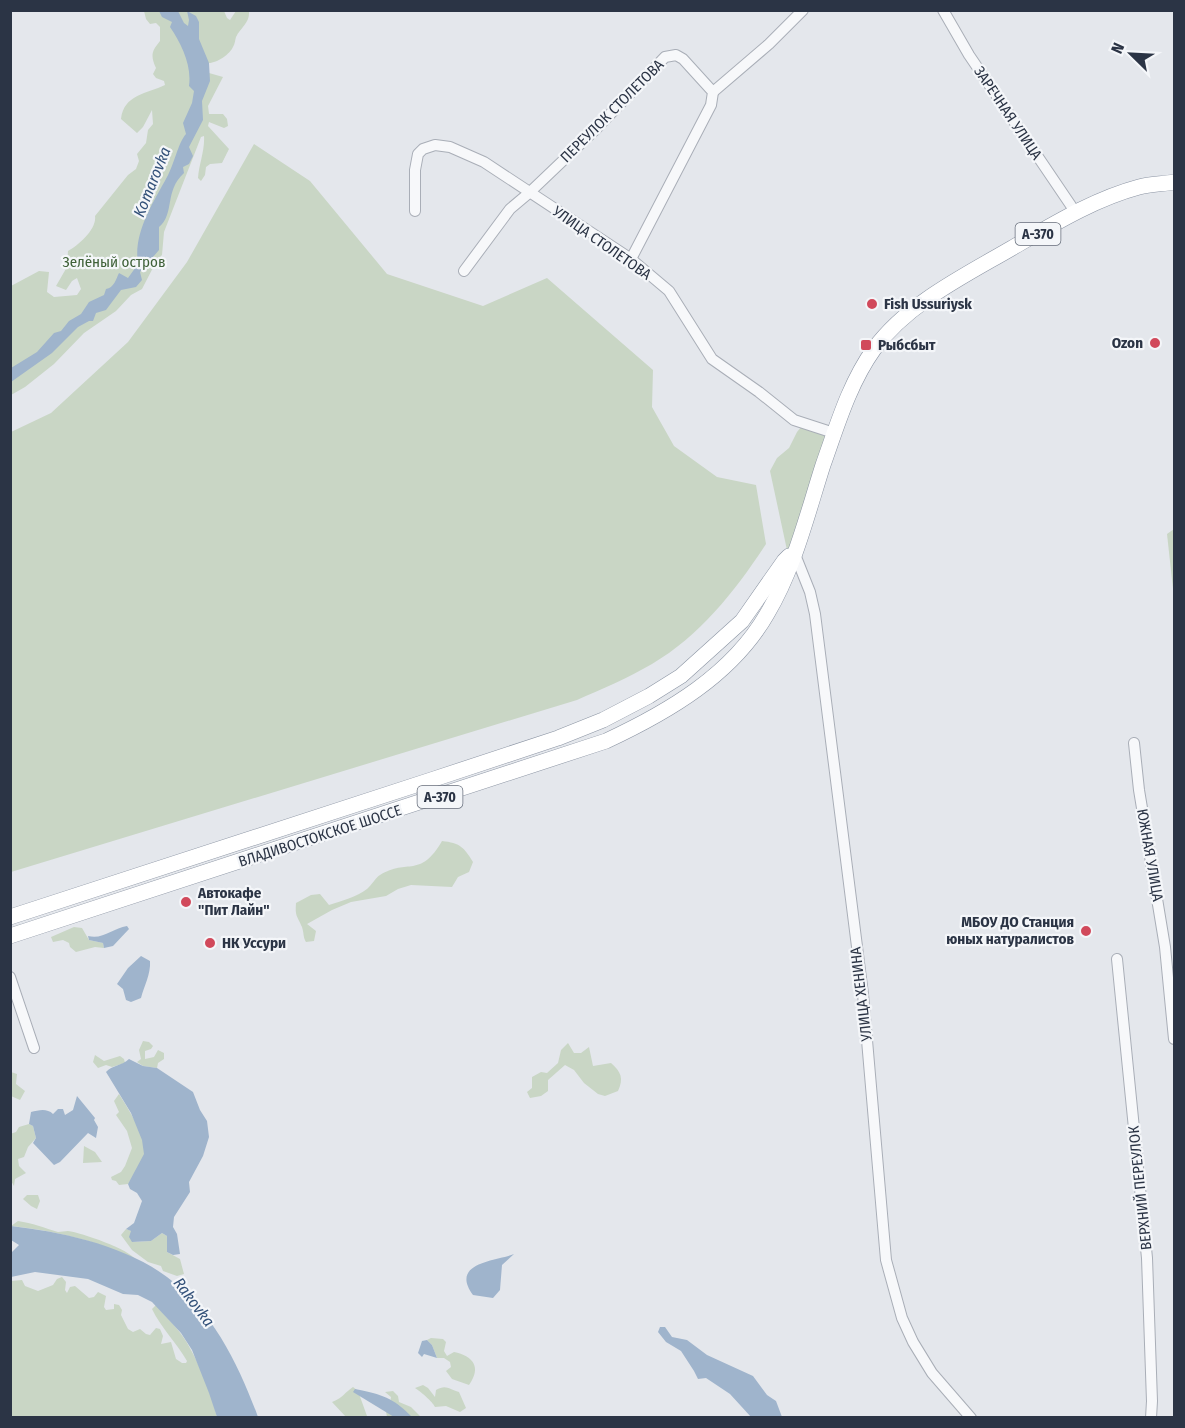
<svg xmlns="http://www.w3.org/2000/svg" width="1185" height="1428" font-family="'Fira Sans Condensed',sans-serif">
  <rect width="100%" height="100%" fill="#e4e7ec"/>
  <g fill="#c9d6c5">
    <path d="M144 11H224L227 18 230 20 236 11H249C250 23 241 27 236 37 235 40 235 44 233 47 230 54 217 63 209 63V73L223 77 208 106 209 114H223L227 119 228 126 224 128 209 122 208 126 229 149 222 163 210 164 206 167 205 175 201 181 198 178C199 164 205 150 204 136L201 137 164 232 162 255 157 260 142 289 131 295 116 311 84 333 54 364 25 387 11 395V286L39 271 49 272 47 292 54 297 77 295 81 289 77 278 72 281 66 290 56 286 67 267 68 251C79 245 97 229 95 216L128 175 136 169 139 161 137 154 146 143 148 130 153 124 152 110 143 127 137 133 121 119C124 94 147 94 165 85L164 81 156 78 153 74 156 68C150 55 152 51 160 41V27L156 23 150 24 146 19Z"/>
    <path d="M254 144 310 181 387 274 483 306 547 278 653 370 652 407 674 446 717 477 756 485 766 544C736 590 700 636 652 664 628 678 602 689 577 700L11 872V432L51 413 128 342 187 262Z"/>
    <path d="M802 426 827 434 791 545 787 550 770 471 777 458 789 448 797 432Z"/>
    <path d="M1174 529V598L1167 534Z"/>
    <path d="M442 841C460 843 464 847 473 862L469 872 458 877 452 887 411 885 398 889 386 896 351 902 332 910 307 924 316 931 314 941 306 942C303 937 304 933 302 927 297 915 295 917 296 903L311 895 320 894 329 905C341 901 357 897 367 889 372 885 375 878 380 875 408 858 420 879 442 841Z"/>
    <path d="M74 927 82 928 89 940 103 943 104 948 95 947 76 952 70 947 69 943 63 940 53 942 51 937Z"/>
    <path d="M143 1041 149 1042 153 1046 151 1049 145 1051V1059L154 1057 158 1050 164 1053V1059L158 1063 157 1068 143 1066 137 1062 141 1059 139 1050Z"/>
    <path d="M568 1043 574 1053H581L589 1047 593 1066 611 1063C621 1072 624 1078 618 1091L605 1096 598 1094 584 1083 574 1070 565 1065 548 1080V1091L541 1096 530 1098 527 1092 532 1088V1077L541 1072 547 1073 558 1063 561 1050Z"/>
    <path d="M95 1055 104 1061 120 1056 124 1059 125 1063 112 1067 106 1065 98 1068 93 1062Z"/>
    <path d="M11 1072 17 1074 16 1084 25 1091 20 1100 11 1096Z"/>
    <path d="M119 1094C127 1107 148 1139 144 1155 142 1163 133 1177 128 1184L119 1185 116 1181 112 1180 111 1177 121 1172 125 1166 132 1148 127 1131 116 1115 119 1112 114 1101Z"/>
    <path d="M29 1124 33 1126 36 1138 28 1147 24 1157 18 1159 19 1166 26 1173 15 1179 14 1186 11 1181 10 1134 16 1132 19 1127Z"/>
    <path d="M84 1146 95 1152 102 1162 83 1163Z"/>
    <path d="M27 1195H38L40 1201 37 1209 31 1206 23 1199Z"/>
    <path d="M18 1221C32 1223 45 1228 58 1232 61 1232 65 1231 68 1231 82 1233 129 1249 136 1260 97 1240 54 1231 11 1226Z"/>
    <path d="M126 1229 131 1231 133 1242 151 1241 162 1233 167 1236V1252L180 1259 184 1274 177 1276 163 1271 161 1266 148 1262 132 1250 121 1235Z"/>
    <path d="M62 1277 66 1282 65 1290 67 1293 70 1287 75 1286 89 1298 94 1297 98 1292 106 1296 104 1307 106 1310 114 1309V1304L119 1305 122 1310 121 1315 128 1329 133 1332 140 1329 146 1334 150 1335 156 1328 160 1329 163 1336 161 1344 171 1342 176 1359 182 1363H186L187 1361C177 1343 161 1328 152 1309L156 1305C164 1315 174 1324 181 1334 195 1352 212 1395 217 1417L11 1418V1281L22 1280 25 1286 38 1291 53 1285 57 1279Z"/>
    <path d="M431 1338 443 1339 446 1342 444 1351 447 1356 454 1352C473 1356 482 1367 469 1385L452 1379 446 1371 451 1367 450 1362 444 1358H437L432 1345 427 1340Z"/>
    <path d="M423 1385 428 1388 435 1397 436 1390C446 1384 449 1389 459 1392L466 1408 460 1412 446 1406 435 1407C433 1402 420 1391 415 1388Z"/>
    <path d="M353 1387 358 1391 367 1416 381 1417H346L332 1402C344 1397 344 1393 353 1387Z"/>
    <path d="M393 1391 398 1396 399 1402 411 1407 421 1417H387L385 1406 390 1403 391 1397 385 1392Z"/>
  </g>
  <g fill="#9fb4cc">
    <path d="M159 11H178L184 23 188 26 189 20 187 11 196 16 199 22V39L209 63 210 81 202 101 203 120 189 147 193 156 189 164 183 167 184 173C164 191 175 214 159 227V250L140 272 142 280 136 287 121 290 106 310 96 313 93 321H89L78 327 52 353 11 382V368L37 352 54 333 61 331 69 321 81 314 89 302 104 295 106 289C114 288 116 279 119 273L128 278 138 264C133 233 153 203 167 177 174 165 178 143 186 134L183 123 192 103 194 91 189 86C192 65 181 43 170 27L172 22 162 17Z"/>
    <path d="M127 926 129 929 113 946 104 948 103 943 89 940 88 936C103 940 113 928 127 926Z"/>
    <path d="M141 956 150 961C151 974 144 986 141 998L131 1002 126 1000 123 989 117 984 128 968Z"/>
    <path d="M129 1059 143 1066 157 1068 193 1092 200 1110 207 1121 209 1137 203 1156 189 1182 190 1192 174 1217 173 1227 177 1234 180 1254 173 1255 167 1252V1236L162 1233 151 1241 132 1242 129 1237 131 1231 126 1229 134 1223 142 1201 137 1193 130 1189 128 1184 144 1154 142 1140 131 1113 106 1072C112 1065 122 1066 129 1059Z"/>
    <path d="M77 1096 95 1118 94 1120 98 1127 96 1138 88 1133 60 1162 54 1165 33 1143 36 1138 33 1126 29 1124 31 1112C39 1110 47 1108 53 1114L58 1109H63L65 1115 73 1110Z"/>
    <path d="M11 1226C62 1232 124 1245 167 1277 212 1310 239 1365 258 1417H217L209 1393 192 1350 181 1333 152 1302 138 1295 123 1294 88 1279 35 1272 11 1277V1253L19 1245 11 1240Z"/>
    <path d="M514 1254 502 1265 500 1290 493 1298 473 1295C449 1262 497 1261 514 1254Z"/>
    <path d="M660 1327H665L672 1337 687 1340 707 1355 753 1376 767 1395 776 1401 782 1417H751L730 1394 706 1378 698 1379 694 1371 681 1351 666 1342 658 1332Z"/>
    <path d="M427 1340 432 1345 437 1358 424 1354 422 1357 418 1353 422 1341Z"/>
    <path d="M355 1389C383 1395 392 1397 412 1417H394L353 1392Z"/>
  </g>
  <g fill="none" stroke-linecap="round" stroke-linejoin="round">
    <g stroke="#a9aeb7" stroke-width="12">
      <g id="minor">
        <path d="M943 10 969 55 1076 213"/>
        <path d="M713 92 769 44 803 10"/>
        <path d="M415 211V170L418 154 423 149 435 145 450 147 484 162 631 259 669 291 712 359 759 392 794 420 834 433"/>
        <path d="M464 271 510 209 529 193 594 131 665 57 676 55 683 59 713 92 711 105 631 259"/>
        <path d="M794 552 810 592 815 614 863 994 886 1260 902 1318 913 1342 932 1373 971 1418"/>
        <path d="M1134 743 1139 790 1165 947 1174 1039"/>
        <path d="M1117 959 1147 1258 1152 1401 1151 1418"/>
        <path d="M10 977 34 1048"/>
      </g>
    </g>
    <g stroke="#8b94a3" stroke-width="16">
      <g id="highway">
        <path d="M10 917 431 780 558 738 603 720 649 696 681 676 742 621 784 561 789 556"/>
        <path d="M10 936 606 741C668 712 732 675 767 614 794 569 807 515 823 465 837 426 849 384 874 349 908 303 964 276 1012 248 1052 225 1094 199 1139 187 1150 184 1163 184 1174 182"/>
      </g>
    </g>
    <use href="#minor" stroke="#f7f8fa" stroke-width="10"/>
    <use href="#highway" stroke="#fff" stroke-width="15"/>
  </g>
  <g fill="#d1495b" stroke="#f4f6f9" stroke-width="2">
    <circle cx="872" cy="304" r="6"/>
    <circle cx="1155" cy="343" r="6"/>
    <rect x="860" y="339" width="12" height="12" rx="3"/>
    <circle cx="186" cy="902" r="6"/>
    <circle cx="1086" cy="931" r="6"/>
    <circle cx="210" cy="943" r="6"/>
  </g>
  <g text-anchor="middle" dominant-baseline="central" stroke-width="4.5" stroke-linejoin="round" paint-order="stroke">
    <g fill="#f4f6f9" stroke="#676e7b" stroke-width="1.5">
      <rect x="1015.5" y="223" width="45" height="22" rx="4.5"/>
      <rect x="417.5" y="786" width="45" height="22" rx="4.5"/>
    </g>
    <g font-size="14" font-weight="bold" fill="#2b3445">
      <text x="1038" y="234">А-370</text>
      <text x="440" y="797">А-370</text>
    </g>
    <g font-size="15" fill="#2b3445" stroke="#f4f6f9">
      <text transform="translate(612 111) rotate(-45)">ПЕРЕУЛОК СТОЛЕТОВА</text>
      <text transform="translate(1008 113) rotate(56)">ЗАРЕЧНАЯ УЛИЦА</text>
      <text transform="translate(602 243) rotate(35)">УЛИЦА СТОЛЕТОВА</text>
      <text transform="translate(320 836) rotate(-18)">ВЛАДИВОСТОКСКОЕ ШОССЕ</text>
      <text transform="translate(1150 855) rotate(80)">ЮЖНАЯ УЛИЦА</text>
      <text transform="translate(861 994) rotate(-97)">УЛИЦА ХЕНИНА</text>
      <text transform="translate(1140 1188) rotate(-96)">ВЕРХНИЙ ПЕРЕУЛОК</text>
    </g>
    <g font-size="15" fill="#3f6138" stroke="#f4f6f9">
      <text x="114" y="262">Зелёный остров</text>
    </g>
    <g font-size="15" font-weight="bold" fill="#2b3445" stroke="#f4f6f9" text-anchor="start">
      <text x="884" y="304">Fish Ussuriysk</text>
      <text x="1143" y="343" text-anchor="end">Ozon</text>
      <text x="878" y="345">Рыбсбыт</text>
      <text x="198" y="893">Автокафе<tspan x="198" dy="17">"Пит Лайн"</tspan></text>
      <text x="1074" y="922" text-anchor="end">МБОУ ДО Станция<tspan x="1074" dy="17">юных натуралистов</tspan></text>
      <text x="222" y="943">НК Уссури</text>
    </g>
    <g font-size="16" font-style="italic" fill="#34527a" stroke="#f4f6f9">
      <text transform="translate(152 182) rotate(-68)">Komarovka</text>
      <text transform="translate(194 1302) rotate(53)">Rakovka</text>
    </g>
  </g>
  <rect width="1185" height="1428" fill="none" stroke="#2b3445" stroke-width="24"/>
  <g transform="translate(1131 54) rotate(294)" stroke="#f4f6f9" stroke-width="4.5" paint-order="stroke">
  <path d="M0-4.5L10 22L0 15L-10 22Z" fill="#2b3445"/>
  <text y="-9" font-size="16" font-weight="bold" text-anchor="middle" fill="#2b3445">N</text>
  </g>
</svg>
